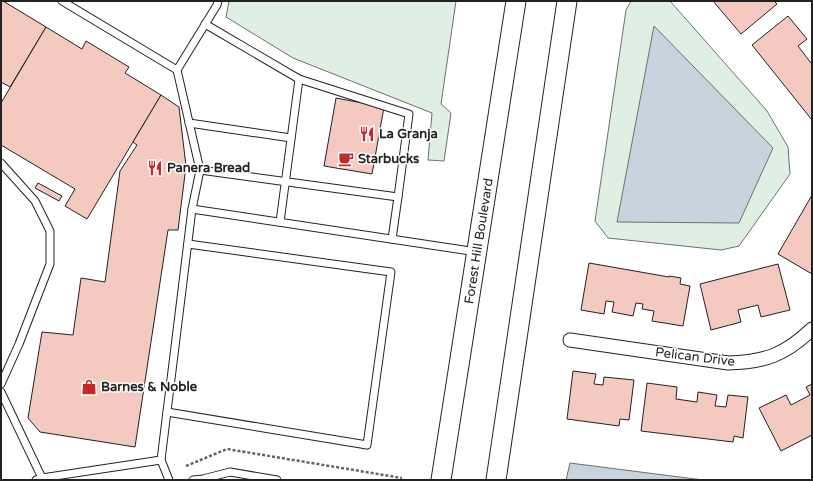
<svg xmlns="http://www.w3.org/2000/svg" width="813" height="481" font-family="'Varela Round',sans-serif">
  <rect width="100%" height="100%" fill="#fff"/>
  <g fill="#e0efe3" stroke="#6f6f6f">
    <path d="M229 1H456L441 104 451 113 444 161 428 160 432 113 293 58 226 17Z"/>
    <path d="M631 1H670L767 111 788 147 790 174 739 246 721 250 608 238 595 221 626 10Z"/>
  </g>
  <g fill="#c7d3dd" stroke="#6f6f6f">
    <path d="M654 26 773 148 739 223 617 222Z"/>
    <path d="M570 463 703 480H566Z"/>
  </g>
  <g fill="#f3c9c0" stroke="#222">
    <path d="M1 1H3L46 27 10 87 1 82Z"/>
    <path d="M713 1H774L777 4 741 34Z"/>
    <path d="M788 16 807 39 798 46 811 63 812 62V120L752 45Z"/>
    <path d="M46 27 82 49 86 41 129 67 125 73 161 95 87 219 65 206 75 189 1 145V103Z"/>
    <path d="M161 95 179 107 186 166 178 230H168L135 447 40 432 28 418 42 332 73 335 81 278 105 282 120 171 137 145 133 142Z"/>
    <path d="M336 98 384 107 372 174 324 166Z"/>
    <path d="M38 183 62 196 59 201 35 188Z"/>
    <path d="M812 195V274L778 254Z"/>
    <path d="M589 263 669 277V276L681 278 680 284 690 286 683 326 652 321 654 311 642 309 643 304 636 303 633 316 612 312 614 302 606 301 604 314 581 310Z"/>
    <path d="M778 264 790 310 761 317 758 305 738 310 741 322 711 330 700 284Z"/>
    <path d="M573 371 596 374 594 384 603 385 604 377 634 380 629 420 620 419 619 426 567 419Z"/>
    <path d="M647 383 677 387 676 399 697 402 698 392 717 395 715 406 726 407 728 395 748 397 743 438 734 436 733 442 641 431Z"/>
    <path d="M812 384V435L781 451 759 408 786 395 791 405 810 395 806 387Z"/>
  </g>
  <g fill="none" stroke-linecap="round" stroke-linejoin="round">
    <g stroke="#222" stroke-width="9">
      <g id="service">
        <path d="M62 1 177 70 200 170 192 209 161 460 169 480"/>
        <path d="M205 24 299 79 280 222"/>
        <path d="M177 70 217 5 218 1"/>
        <path d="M299 79 409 114 398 197"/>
        <path d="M189 123 291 138"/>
        <path d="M1 163 35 201 50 231V264L19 344 1 384"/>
        <path d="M200 170 398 197 392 239"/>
        <path d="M192 209 477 252"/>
        <path d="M1 392 42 478"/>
        <path d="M167 412 367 445 391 272 188 244"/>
        <path d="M36 480 42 478 161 460"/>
        <path d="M193 480 203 479 230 472 277 480"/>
      </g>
    </g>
    <g stroke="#222" stroke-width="15">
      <path id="minor" d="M570 340 728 363C765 362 785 355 812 329"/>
    </g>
    <g stroke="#222" stroke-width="21">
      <g id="secondary">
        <path d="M441 480 516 1"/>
        <path d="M496 480 567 1"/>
      </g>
    </g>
    <path stroke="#646464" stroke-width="2.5" stroke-dasharray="3 2" stroke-linecap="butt" d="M186 466 227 449 402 478"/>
    <use href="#service" stroke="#fff" stroke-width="7"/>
    <use href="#minor" stroke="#fff" stroke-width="13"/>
    <use href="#secondary" stroke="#fff" stroke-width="19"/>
  </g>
  <defs>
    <g id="restaurant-bare" transform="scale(1.2)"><path d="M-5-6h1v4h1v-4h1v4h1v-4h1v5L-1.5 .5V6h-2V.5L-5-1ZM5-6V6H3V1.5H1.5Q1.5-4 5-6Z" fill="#c62828" stroke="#fff" stroke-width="2.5" paint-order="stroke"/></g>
    <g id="cafe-bare" transform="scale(1.2)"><path d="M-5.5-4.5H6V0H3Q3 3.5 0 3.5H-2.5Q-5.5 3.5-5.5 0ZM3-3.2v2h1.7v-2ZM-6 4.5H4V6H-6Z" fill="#c62828" stroke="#fff" stroke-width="2.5" paint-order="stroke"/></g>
    <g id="shop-bare" transform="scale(1.2)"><path d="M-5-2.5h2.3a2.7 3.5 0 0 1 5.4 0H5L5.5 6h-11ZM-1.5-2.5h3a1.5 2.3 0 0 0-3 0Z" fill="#c62828" stroke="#fff" stroke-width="2.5" paint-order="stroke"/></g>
  </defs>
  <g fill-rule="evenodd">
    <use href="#restaurant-bare" x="367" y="134"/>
    <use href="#cafe-bare" x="346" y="159"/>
    <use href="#restaurant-bare" x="155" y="168"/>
    <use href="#shop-bare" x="89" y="387"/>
  </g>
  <g text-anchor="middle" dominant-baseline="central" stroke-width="3" stroke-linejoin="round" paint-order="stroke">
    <g font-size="13" font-weight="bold" fill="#222" stroke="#fff" text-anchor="start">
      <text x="379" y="134">La Granja</text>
      <text x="358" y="159">Starbucks</text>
      <text x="167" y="168">Panera Bread</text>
      <text x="101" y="387">Barnes &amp; Noble</text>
    </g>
    <g font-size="13" fill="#222" stroke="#fff">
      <text transform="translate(479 241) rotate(-81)">Forest Hill Boulevard</text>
      <text transform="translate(695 357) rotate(7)">Pelican Drive</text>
    </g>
  </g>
  <rect width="813" height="481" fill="none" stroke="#222222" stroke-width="4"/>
</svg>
